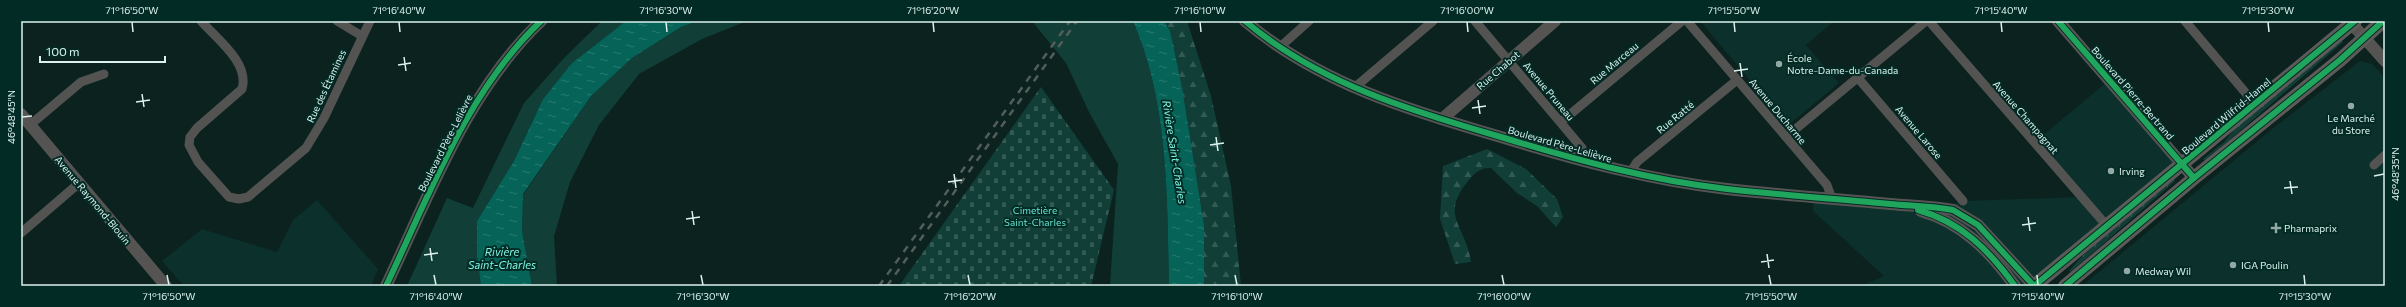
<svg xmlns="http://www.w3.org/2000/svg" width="2406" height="307" font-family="Commissioner,sans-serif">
  <defs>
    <pattern id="grass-tufts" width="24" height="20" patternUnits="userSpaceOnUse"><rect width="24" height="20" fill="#113f38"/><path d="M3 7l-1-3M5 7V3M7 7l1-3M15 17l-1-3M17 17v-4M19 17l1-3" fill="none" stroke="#335b55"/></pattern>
    <pattern id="forest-firs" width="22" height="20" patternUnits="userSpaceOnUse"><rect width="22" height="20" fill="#113f38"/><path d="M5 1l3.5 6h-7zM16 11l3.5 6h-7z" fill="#335b55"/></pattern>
    <pattern id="cemetery-stones" width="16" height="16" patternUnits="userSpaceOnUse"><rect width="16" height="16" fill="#113f38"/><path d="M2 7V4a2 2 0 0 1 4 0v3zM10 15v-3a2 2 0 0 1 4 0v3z" fill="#335b55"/></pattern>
    <pattern id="water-ripples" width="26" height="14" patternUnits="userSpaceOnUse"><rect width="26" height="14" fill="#066358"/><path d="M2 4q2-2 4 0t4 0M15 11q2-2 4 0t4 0" fill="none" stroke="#2a7a70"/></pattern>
  </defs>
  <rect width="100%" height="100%" fill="#0b221f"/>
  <g fill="#0c302b">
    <path d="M1700 21H1834L1806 45 1839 83 1791 123H1786Z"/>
    <path d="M2360 61 2372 64 2385 78V286H2082L2272 129Z"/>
    <path d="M2109 80 2182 164 2034 286H1861L1884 276 1813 211 1814 197 1939 209 1963 201 2080 197 2034 143Z"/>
    <path d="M317 200 378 269 371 286H184L162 261 202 229 277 252 293 220Z"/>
  </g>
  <g fill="url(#grass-tufts)">
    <path d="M2342 41 2343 42 2205 161 2203 159 2224 142 2237 126Z"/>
    <path d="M2174 179 2175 181 2071 272 2069 271 2086 252Z"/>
  </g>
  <g fill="url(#forest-firs)">
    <path d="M1164 21H1187L1211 96 1231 186 1241 286H1204L1170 31Z"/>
    <path d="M1487 149 1526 169 1557 199 1563 217 1556 227 1537 206 1517 193 1491 168C1481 167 1474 173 1468 181 1439 217 1466 225 1471 262L1455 264 1440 219 1443 166Z"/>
  </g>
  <path fill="url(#cemetery-stones)" d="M1041 87 1114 190 1091 286H899Z"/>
  <g fill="#113f38">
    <path d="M602 21H626L572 63 543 99 514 161 477 221V255L481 286H407L447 198 473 208 524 103 564 58Z"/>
    <path d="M698 21H747L702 39 639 74 599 125 570 182 554 236 557 286H532L522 231 523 195 591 96 632 58 681 27Z"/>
    <path d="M1032 21H1133C1169 104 1167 197 1169 286H1110L1118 164 1089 112 1066 63Z"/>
  </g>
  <g fill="url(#water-ripples)">
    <path d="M626 21H698L681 27 632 58 591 96 523 194 522 231 532 286H481L477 255V221L514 161 543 99 572 63Z"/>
    <path d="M1133 21H1164L1170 31 1182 88 1204 226V286H1169C1167 197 1169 104 1133 21Z"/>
  </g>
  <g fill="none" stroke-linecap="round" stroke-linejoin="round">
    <g stroke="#535352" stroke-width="9">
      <path d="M201 21C216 38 250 63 242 89L197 128 190 137 189 145 198 162 229 197 239 199 248 197 306 148 324 118 370 21"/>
      <path d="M337 21 362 36"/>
      <path d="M1475 21 1582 148 1578 160"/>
      <path d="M1687 21 1827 185 1832 199"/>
      <path d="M1929 21 2107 226"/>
      <path d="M2185 21 2255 104"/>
      <path d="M1280 47 1309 21"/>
      <path d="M1858 78 1963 201"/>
      <path d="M1354 88 1433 21"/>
      <path d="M1561 122 1682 21"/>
      <path d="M30 125 81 82 104 74"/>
      <path d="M1786 137 1926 21"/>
      <path d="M2374 165 2385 155"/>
      <path d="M1630 173 1637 162 1737 80"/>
      <path d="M21 233 78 184"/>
    </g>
    <g stroke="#565452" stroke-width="12">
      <path d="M1245 21C1318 83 1411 111 1501 137 1576 160 1649 180 1727 189 1781 195 1836 199 1890 204 1911 206 1932 206 1953 210L1978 225 2034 286"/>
      <path d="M2058 21 2194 178"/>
      <path d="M2352 24 2385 61"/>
      <path d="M21 114 166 286"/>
      <path d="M1442 119 1555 21"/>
      <path d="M1921 211C1962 223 1990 251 2015 286"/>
      <path d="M386 286C429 196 467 91 541 21"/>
    </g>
    <g stroke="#5d5b58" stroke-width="14">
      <path d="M2034 286 2355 21"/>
      <path d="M2065 286 2194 178 2340 60 2383 21"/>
    </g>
    <g stroke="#535e5a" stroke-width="2.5" stroke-dasharray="7 7" stroke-linecap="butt">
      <path d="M879 286 1070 21"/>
      <path d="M887 286 1077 21"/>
    </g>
    <g stroke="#022b25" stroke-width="8">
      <g id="cycleway">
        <path d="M1245 21C1318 83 1411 111 1501 137 1576 160 1649 180 1727 189 1781 195 1836 199 1890 204 1911 206 1932 206 1953 210L1978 225 2034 286"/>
        <path d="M2058 21 2194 178"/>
        <path d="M1918 210C1961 222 1989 250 2015 286"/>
        <path d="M386 286C429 196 467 91 541 21"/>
        <path d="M2034 286 2355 21"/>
        <path d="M2065 286 2194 178 2340 60 2383 21"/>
      </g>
    </g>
    <use href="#cycleway" stroke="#20a55d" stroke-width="6"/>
  </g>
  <path fill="none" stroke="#dcf1ed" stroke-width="1.5" d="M132 22 133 32M399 22 400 32M666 22 667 32M933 22 934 32M1200 22 1201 32M1467 22 1468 32M1734 22 1735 32M2001 22 2002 32M2268 22 2269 32M404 57 406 71M1740 63 1742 77M398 65 411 63M1734 71 1748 69M142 94 144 107M1478 100 1480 114M136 102 150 100M1472 108 1486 106M22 117 32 116M1216 137 1218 151M1210 145 1224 143M954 174 956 188M2374 176 2384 174M2290 181 2292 194M948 182 962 180M2284 188 2298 187M692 211 694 225M2028 217 2030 231M686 219 700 217M2022 225 2036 223M430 248 432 261M1767 254 1769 268M424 255 438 253M1761 262 1774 260M167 275 169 285M434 275 436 285M701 275 703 285M968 275 970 285M1235 275 1237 285M1502 275 1504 285M1769 275 1771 285M2037 275 2038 285M2304 275 2305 285"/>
  <g fill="#93a9a5" stroke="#022b25" stroke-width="1.5">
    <circle cx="1779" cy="64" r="4"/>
    <circle cx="2351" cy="106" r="4"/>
    <circle cx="2111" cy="171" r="4"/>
    <path d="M2274 222h4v4h4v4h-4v4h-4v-4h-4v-4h4z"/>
    <circle cx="2233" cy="265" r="4"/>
    <circle cx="2127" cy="271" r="4"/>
  </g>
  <g text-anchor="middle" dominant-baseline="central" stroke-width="4" stroke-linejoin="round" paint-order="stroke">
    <g font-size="10" fill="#dcf1ed" stroke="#022b25" text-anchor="start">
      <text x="1787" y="58">École<tspan x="1787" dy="12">Notre-Dame-du-Canada</tspan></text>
      <text x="2351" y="118" text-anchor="middle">Le Marché<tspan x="2351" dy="12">du Store</tspan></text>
      <text x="2119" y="171">Irving</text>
      <text x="2284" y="228">Pharmaprix</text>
      <text x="2241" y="265">IGA Poulin</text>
      <text x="2135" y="271">Medway Wil</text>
    </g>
    <g font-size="10" fill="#dcf1ed" stroke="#022b25">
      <text transform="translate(1614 63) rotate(-40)">Rue Marceau</text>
      <text transform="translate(1498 70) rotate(-41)">Rue Chabot</text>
      <text transform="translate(326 86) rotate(-65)">Rue des Étamines</text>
      <text transform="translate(1549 91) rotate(50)">Avenue Pruneau</text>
      <text transform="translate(2133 93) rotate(49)">Boulevard Pierre-Bertrand</text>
      <text transform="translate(1778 111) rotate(50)">Avenue Ducharme</text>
      <text transform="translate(2226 116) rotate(-40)">Boulevard Wilfrid-Hamel</text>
      <text transform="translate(1675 117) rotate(-39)">Rue Ratté</text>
      <text transform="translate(2026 117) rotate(49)">Avenue Champagnat</text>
      <text transform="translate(1919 132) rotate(50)">Avenue Larose</text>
      <text transform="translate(445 143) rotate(-63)">Boulevard Père-Lelièvre</text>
      <text transform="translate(1560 144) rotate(16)">Boulevard Père-Lelièvre</text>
      <text transform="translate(93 200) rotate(50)">Avenue Raymond-Blouin</text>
    </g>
    <g font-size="10" fill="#66e0cd" stroke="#022b25">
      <text x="1035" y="210">Cimetière<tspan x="1035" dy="12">Saint-Charles</tspan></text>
    </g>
    <g font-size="11" font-style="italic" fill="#7ef6e3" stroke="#022b25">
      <text transform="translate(1175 152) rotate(81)">Rivière Saint-Charles</text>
      <text x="502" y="251">Rivière<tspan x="502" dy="13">Saint-Charles</tspan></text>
    </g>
  </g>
  <rect width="2406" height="307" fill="none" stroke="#022b25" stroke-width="44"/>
  <path d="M40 56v6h125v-6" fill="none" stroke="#dcf1ed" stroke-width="2"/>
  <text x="46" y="56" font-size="12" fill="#dcf1ed" stroke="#022b25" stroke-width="3" paint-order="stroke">100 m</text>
  <rect x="22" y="22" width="2362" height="263" fill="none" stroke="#dcf1ed" stroke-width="1.5"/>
  <g font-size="10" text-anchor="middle" fill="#dcf1ed">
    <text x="132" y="14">71°16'50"W</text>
    <text x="399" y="14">71°16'40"W</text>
    <text x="666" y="14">71°16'30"W</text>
    <text x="933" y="14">71°16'20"W</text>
    <text x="1200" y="14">71°16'10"W</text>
    <text x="1467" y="14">71°16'00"W</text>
    <text x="1734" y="14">71°15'50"W</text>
    <text x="2001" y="14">71°15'40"W</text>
    <text x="2268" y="14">71°15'30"W</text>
    <text transform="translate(11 117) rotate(-90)" y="4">46°48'45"N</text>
    <text transform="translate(2395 174) rotate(-90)" y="4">46°48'35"N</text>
    <text x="169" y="300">71°16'50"W</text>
    <text x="436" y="300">71°16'40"W</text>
    <text x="703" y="300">71°16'30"W</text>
    <text x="970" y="300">71°16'20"W</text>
    <text x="1237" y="300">71°16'10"W</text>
    <text x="1504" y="300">71°16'00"W</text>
    <text x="1771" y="300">71°15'50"W</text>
    <text x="2038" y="300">71°15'40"W</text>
    <text x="2305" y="300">71°15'30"W</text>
  </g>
</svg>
